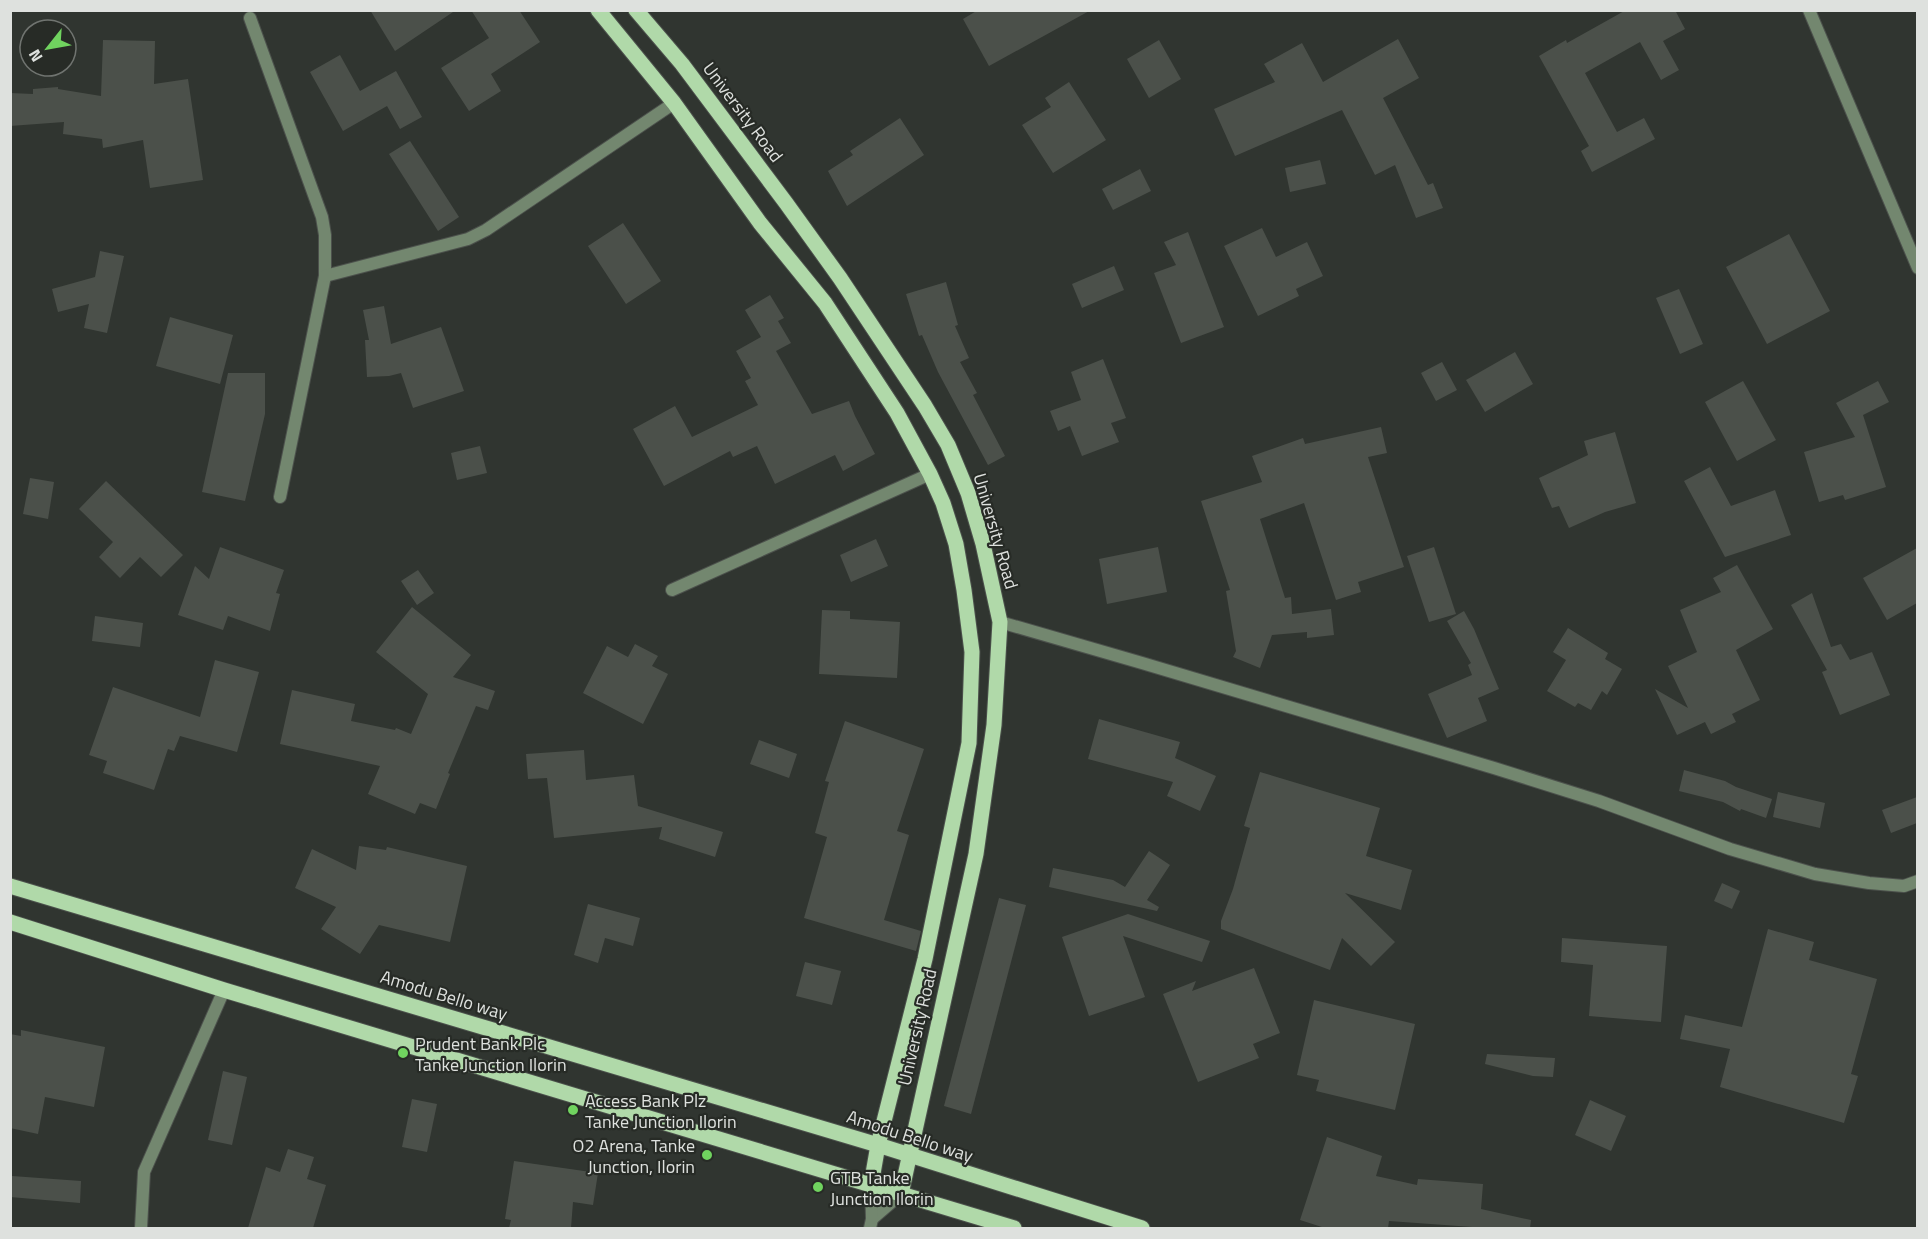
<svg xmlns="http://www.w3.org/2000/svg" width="1928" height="1239" font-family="'Titillium Web',sans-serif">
  <rect width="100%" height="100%" fill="#303530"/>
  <g fill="#4b504a">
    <path d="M370 10H456L395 51Z"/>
    <path d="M471 10H519L540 42 491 74 501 91 469 111 441 68 489 38Z"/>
    <path d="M978 10H1091L989 66 963 19Z"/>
    <path d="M1626 10H1675L1685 29 1663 41 1679 70 1661 80 1640 42 1585 73 1617 132 1644 118 1655 139 1592 172 1581 151 1589 146 1539 56 1566 40 1567 43Z"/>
    <path d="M1398 39 1419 78 1383 98 1428 185 1433 183 1443 208 1416 218 1395 165 1375 175 1342 110 1235 156 1214 109 1275 82 1264 64 1302 43 1323 82Z"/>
    <path d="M103 40 155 41 154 84 188 79 203 180 150 188 143 140 103 148 102 139 63 134 64 122 10 126V93L33 94V89L58 87V89L101 96Z"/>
    <path d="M1159 40 1181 79 1149 98 1127 59Z"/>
    <path d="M340 55 360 91 396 71 422 117 400 129 387 106 343 131 310 72Z"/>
    <path d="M1069 82 1106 140 1053 173 1022 125 1051 107 1045 98Z"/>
    <path d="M900 118 924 155 847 206 828 171 853 155 850 151Z"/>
    <path d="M410 141 459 217 438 231 389 154Z"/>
    <path d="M1320 160 1326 184 1290 192 1285 168Z"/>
    <path d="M1140 169 1151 191 1113 210 1102 189Z"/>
    <path d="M623 223 661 281 626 304 588 246Z"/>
    <path d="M1262 228 1276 257 1307 242 1323 276 1296 289 1299 296 1258 316 1224 246Z"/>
    <path d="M1188 232 1224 327 1181 343 1154 273 1176 265 1164 242Z"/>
    <path d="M1789 234 1830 311 1767 344 1726 267Z"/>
    <path d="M100 251 124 256 107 333 84 328 89 304 58 312 52 289 95 277Z"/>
    <path d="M1114 266 1124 290 1082 308 1072 284Z"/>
    <path d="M946 282 958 325 955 326 969 358 960 362 977 393 973 395 1005 456 988 465 938 372 922 335 919 336 906 294Z"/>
    <path d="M1679 289 1703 344 1680 354 1656 298Z"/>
    <path d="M770 295 784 318 778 321 791 343 776 351 812 414 849 401 855 416 875 454 843 471 835 455 775 484 757 446 733 457 730 451 664 486 633 429 675 406 692 437 758 405 745 381 751 378 736 351 761 337 745 310Z"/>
    <path d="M384 306 391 344 441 327 464 391 413 408 401 373 389 376 367 377 365 340H369L363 310Z"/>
    <path d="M170 317 233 335 220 384 156 366Z"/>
    <path d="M1515 352 1533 384 1485 412 1466 380Z"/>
    <path d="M1103 359 1126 418 1111 423 1119 442 1082 456 1070 426 1058 431 1050 411 1081 400 1071 372Z"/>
    <path d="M1442 362 1457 390 1436 401 1421 373Z"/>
    <path d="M228 373H265V414L245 501 202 492Z"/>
    <path d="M1743 381 1776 440 1737 461 1705 402Z"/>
    <path d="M1878 381 1889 402 1863 415 1886 487 1845 500 1843 495 1819 502 1804 452 1855 437 1836 403Z"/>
    <path d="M1381 427 1387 453 1368 457 1404 567 1358 582 1361 592 1336 600 1304 503 1260 519 1285 598 1291 597 1292 614 1331 609 1334 635 1307 638V632L1272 635 1260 668 1233 657 1236 651 1226 591 1230 590 1201 501 1262 482 1252 456 1303 438 1305 444Z"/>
    <path d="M1615 432 1636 503 1605 512 1569 528 1559 506 1552 508 1539 478 1588 455 1584 441Z"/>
    <path d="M480 446 487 473 457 480 451 453Z"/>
    <path d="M1710 467 1731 506 1775 490 1791 535 1725 557 1684 481Z"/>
    <path d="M30 478 54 482 48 519 23 514Z"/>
    <path d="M106 481 183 555 161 577 140 557 120 578 99 557 113 542 79 509Z"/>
    <path d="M876 539 888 566 851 582 840 555Z"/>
    <path d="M220 547 284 570 276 593 280 594 270 631 228 616 223 630 178 615 195 566 209 579Z"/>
    <path d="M1158 547 1167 592 1107 604 1099 559Z"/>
    <path d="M1434 547 1456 614 1429 622 1407 556Z"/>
    <path d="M1917 548V603L1887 620 1863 578Z"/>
    <path d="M1737 565 1773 629 1736 650 1760 700 1732 714 1736 722 1711 734 1705 722 1677 735 1655 689 1688 708 1668 666 1697 652 1680 610 1721 592 1713 578Z"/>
    <path d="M418 570 434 593 417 605 401 581Z"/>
    <path d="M1812 593 1831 647 1841 644 1850 660 1872 652 1890 695 1840 715 1822 672 1827 670 1791 605Z"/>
    <path d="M412 607 471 655 453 677 495 691 488 710 476 706 448 773 450 774 436 809 420 803 415 814 368 794 380 766 280 744 292 690 355 704 351 721 395 730 396 728 411 734 428 694 376 652Z"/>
    <path d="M822 610 850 611V619L900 622 897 678 819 674Z"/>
    <path d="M1464 611 1474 629 1499 689 1478 698 1487 721 1447 738 1428 694 1472 675 1468 665 1471 663 1447 621Z"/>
    <path d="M95 616 143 623 140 647 92 641Z"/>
    <path d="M1568 628 1608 653 1605 659 1622 669 1607 695 1602 691 1591 710 1578 703 1575 707 1547 691 1566 660 1553 652Z"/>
    <path d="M635 644 658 656 652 666 668 674 643 724 583 693 607 646 628 657Z"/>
    <path d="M215 660 259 672 237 752 180 736 174 751 168 749 154 790 103 773 107 761 89 755 113 687 200 717Z"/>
    <path d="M1099 719 1180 742 1175 758 1216 776 1200 811 1167 796 1173 782 1088 759Z"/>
    <path d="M845 721 924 749 897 831 909 835 884 920 921 931 916 951 804 918 827 837 815 833 829 782 825 781Z"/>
    <path d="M759 740 797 754 789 778 750 764Z"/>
    <path d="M584 750 586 780 634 775 638 806 723 832 715 857 659 839 662 827 554 838 547 778 528 779 526 754Z"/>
    <path d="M1684 770 1725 781 1736 787 1772 799 1766 818 1741 809 1740 811 1723 802 1679 791Z"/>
    <path d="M1260 772 1380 808 1366 856 1412 870 1401 910 1345 893 1395 942 1371 966 1342 938 1330 970 1221 929V921L1233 889 1250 828 1244 826Z"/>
    <path d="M1778 792 1825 803 1820 828 1773 817Z"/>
    <path d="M1917 797V823L1891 833 1882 810Z"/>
    <path d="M359 846 386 850 387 847 467 866 450 942 379 925 360 954 321 929 336 907 295 888 312 849 356 870Z"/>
    <path d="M1149 851 1170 865 1147 900 1159 907 1157 911 1049 887 1053 868 1113 880 1125 887Z"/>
    <path d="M1722 883 1740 891 1732 909 1714 901Z"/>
    <path d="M999 898 1026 905 971 1114 944 1106Z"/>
    <path d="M588 904 640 918 633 946 605 938 598 963 574 955Z"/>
    <path d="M1128 914 1210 941 1202 962 1123 936 1145 997 1089 1016 1062 937Z"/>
    <path d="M1768 929 1814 942 1809 960 1877 979 1851 1074 1858 1076 1844 1123 1720 1087 1730 1049 1680 1039 1685 1015 1742 1027Z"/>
    <path d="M1562 938 1667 946 1661 1022 1589 1016 1593 965 1561 962Z"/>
    <path d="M805 962 841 971 832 1005 796 996Z"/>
    <path d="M1254 968 1280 1033 1253 1044 1259 1058 1198 1082 1163 994 1196 981 1192 991Z"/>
    <path d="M1314 1000 1415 1024 1395 1110 1316 1091 1319 1080 1297 1075Z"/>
    <path d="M21 1030 105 1047 94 1107 45 1097 38 1134 10 1128V1034L21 1036Z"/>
    <path d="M1487 1054 1555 1058 1553 1077 1533 1076 1485 1064Z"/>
    <path d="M223 1071 247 1077 232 1145 208 1140Z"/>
    <path d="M412 1099 437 1104 427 1152 402 1147Z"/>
    <path d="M1590 1100 1626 1116 1611 1151 1575 1135Z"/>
    <path d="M1327 1137 1382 1156 1376 1176 1417 1185 1418 1179 1483 1184 1481 1209 1531 1220 1530 1228H1486L1389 1221 1388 1228H1325L1300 1220Z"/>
    <path d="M288 1149 314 1157 307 1179 326 1185 313 1228H248L266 1167 280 1172Z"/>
    <path d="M514 1161 598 1173 593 1205 573 1202 571 1228H509L511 1220 505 1219Z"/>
    <path d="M12 1176 81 1181 80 1203 10 1197Z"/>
  </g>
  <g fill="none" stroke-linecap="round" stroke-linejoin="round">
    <g stroke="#4c514c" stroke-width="14">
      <g id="minor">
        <path d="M1809 10 1918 268"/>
        <path d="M250 18 322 217 325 235V276L280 497"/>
        <path d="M325 276 468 239 486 230 674 103"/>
        <path d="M672 590 930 474"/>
        <path d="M872 1219 901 1194"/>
        <path d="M141 1228 144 1172 224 990"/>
        <path d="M870 1228 872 1219 871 1185"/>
      </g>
    </g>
    <g stroke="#4c514c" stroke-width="14">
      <path id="tertiary" d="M1000 622 1142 663 1494 768 1599 801 1730 849 1815 874 1869 883 1904 886 1918 881"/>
    </g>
    <g stroke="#4c514c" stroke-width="17">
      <g id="primary">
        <path d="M598 10 674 103 760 223 825 303 897 413 930 474 943 503 956 544 964 590 972 652 969 743 925 959 878 1145 871 1185"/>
        <path d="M636 10 682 64 786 203 840 278 925 406 948 445 968 493 983 544 1000 622 994 725 976 854 901 1194"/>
        <path d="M10 886 878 1145 1142 1228"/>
        <path d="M10 922 224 990 1014 1228"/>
      </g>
    </g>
    <use href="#minor" stroke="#73876f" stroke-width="12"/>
    <use href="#tertiary" stroke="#73876f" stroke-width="12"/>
    <use href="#primary" stroke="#b0d9a9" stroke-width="15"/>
  </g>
  <g fill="#70d35f" stroke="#272b26" stroke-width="2">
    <circle cx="403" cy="1053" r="6"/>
    <circle cx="573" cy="1110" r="6"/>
    <circle cx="707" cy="1155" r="6"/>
    <circle cx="818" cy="1187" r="6"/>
  </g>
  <g text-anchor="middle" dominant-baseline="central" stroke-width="4.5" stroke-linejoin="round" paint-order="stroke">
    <g font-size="18" fill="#dee1de" stroke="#272b26">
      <text transform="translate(743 112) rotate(53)">University Road</text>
      <text transform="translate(996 531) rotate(74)">University Road</text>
      <text transform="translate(444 995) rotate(17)">Amodu Bello way</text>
      <text transform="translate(917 1027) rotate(-77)">University Road</text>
      <text transform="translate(910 1136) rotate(18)">Amodu Bello way</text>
    </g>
    <g font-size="18" fill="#dee1de" stroke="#272b26" text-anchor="start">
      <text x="415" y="1043">Prudent Bank Plc<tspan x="415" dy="21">Tanke Junction Ilorin</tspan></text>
      <text x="585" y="1100">Access Bank Plz<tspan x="585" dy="21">Tanke Junction Ilorin</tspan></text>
      <text x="695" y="1145" text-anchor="end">O2 Arena, Tanke<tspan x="695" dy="21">Junction, Ilorin</tspan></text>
      <text x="830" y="1177">GTB Tanke<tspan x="830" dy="21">Junction Ilorin</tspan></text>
    </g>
  </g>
  <rect width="1928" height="1239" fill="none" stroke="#dee1de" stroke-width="24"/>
  <g transform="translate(48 48) rotate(239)"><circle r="28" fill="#272b26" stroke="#707470" stroke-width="1.5"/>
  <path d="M0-4.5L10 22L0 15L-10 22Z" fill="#70d35f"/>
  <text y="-9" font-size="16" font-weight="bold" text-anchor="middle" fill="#dee1de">N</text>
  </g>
</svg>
